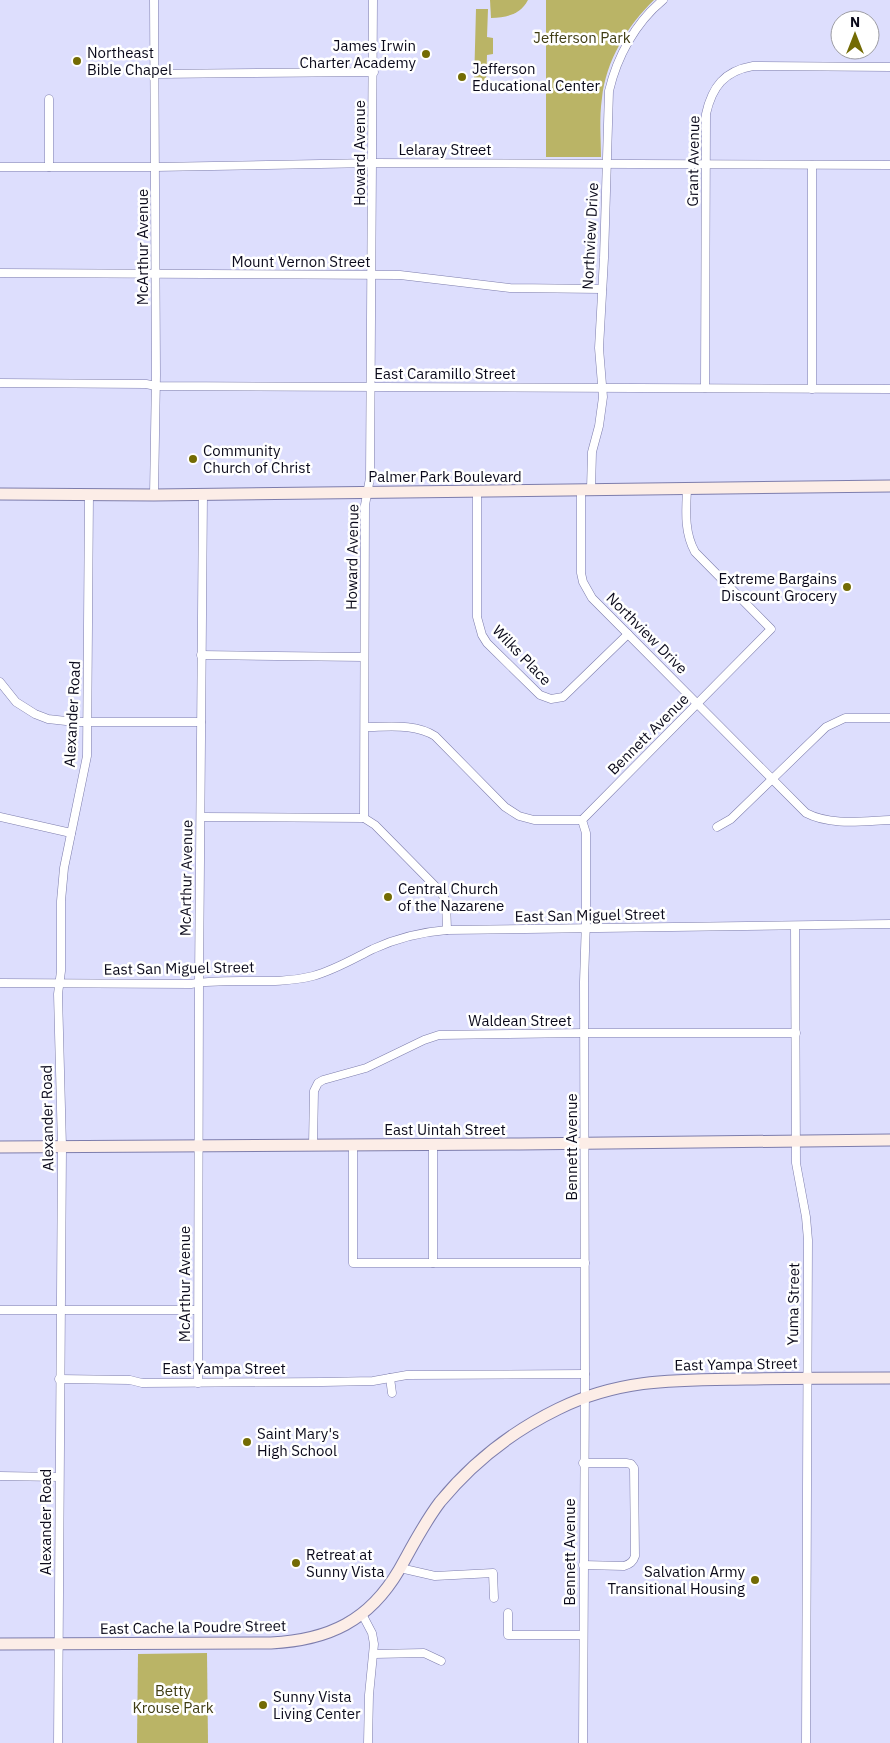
<svg xmlns="http://www.w3.org/2000/svg" width="890" height="1743" font-family="'IBM Plex Sans',sans-serif">
  <rect width="100%" height="100%" fill="#dddefd"/>
  <g fill="#bab466">
    <path d="M490 0H528C520 15 507 17 491 18Z"/>
    <path d="M546 0H654C627 26 606 61 602 98 599 118 601 138 601 157H546Z"/>
    <path d="M476 9H488L487 37 493 38V54L487 55 486 84H474Z"/>
    <path d="M207 1653 208 1743H137L138 1654Z"/>
  </g>
  <g fill="none" stroke-linecap="round" stroke-linejoin="round">
    <g stroke="#7d7dac" stroke-width="9">
      <g id="street">
        <path d="M154 0 156 375 154 495"/>
        <path d="M373 0 370 478 365 505 364 818 375 825 440 891 446 901 447 930"/>
        <path d="M154 74 374 72"/>
        <path d="M49 99V167"/>
        <path d="M0 167H155L373 163 890 165"/>
        <path d="M0 273 400 275 510 288 602 289"/>
        <path d="M0 383 146 384 156 386 890 389"/>
        <path d="M705 388 706 114C712 87 724 71 753 66L890 67"/>
        <path d="M812 389V165"/>
        <path d="M581 489V573L583 582 592 598 806 813C831 826 863 821 890 820"/>
        <path d="M591 489 592 452 599 426 603 397 599 348 604 258 609 91C617 57 635 23 663 0"/>
        <path d="M477 491V617L482 635 487 643 540 695 551 699 563 697 628 634"/>
        <path d="M201 655 364 657"/>
        <path d="M0 682 16 702 35 714 48 719 75 722H201"/>
        <path d="M365 727C388 727 415 723 435 736L505 807 519 816 534 820H582"/>
        <path d="M0 817 71 833"/>
        <path d="M201 817 364 818"/>
        <path d="M717 827 731 819 826 727 845 718H890"/>
        <path d="M795 926 796 1163 806 1217 808 1240 806 1743"/>
        <path d="M0 983 191 984C231 977 273 986 313 976 335 970 353 959 373 949 397 938 421 932 447 930L890 924"/>
        <path d="M313 1145 314 1091 318 1083 323 1080 366 1068 424 1040 439 1035 584 1033H796"/>
        <path d="M353 1145V1263H585"/>
        <path d="M433 1145V1263"/>
        <path d="M0 1310H197"/>
        <path d="M390 1378 392 1393"/>
        <path d="M59 1379 130 1380 142 1383 323 1382 373 1381 407 1375 585 1374"/>
        <path d="M198 1383 199 983 203 494"/>
        <path d="M0 1476 59 1477"/>
        <path d="M583 1565 624 1566C630 1564 633 1562 635 1556L634 1468 631 1464 626 1463H583"/>
        <path d="M400 1568 435 1576 493 1573 494 1598"/>
        <path d="M508 1613V1635H582"/>
        <path d="M362 1614 372 1633 374 1644 369 1695 368 1743"/>
        <path d="M374 1654 424 1653 441 1661"/>
        <path d="M58 1743 62 1147 58 994 61 971V901L64 868 87 756 89 494"/>
        <path d="M583 1743 585 1382 584 982 586 920V833L582 820 771 629 695 552C684 532 686 511 687 489"/>
      </g>
    </g>
    <g stroke="#7d7dac" stroke-width="13">
      <g id="secondary">
        <path d="M0 494 154 495 890 486"/>
        <path d="M0 1147 519 1144 890 1140"/>
        <path d="M0 1644 271 1643C329 1640 369 1621 399 1570 412 1547 424 1523 440 1502 472 1463 513 1431 558 1409 621 1378 678 1380 746 1379 794 1378 842 1378 890 1378"/>
      </g>
    </g>
    <use href="#street" stroke="#fff" stroke-width="8"/>
    <use href="#secondary" stroke="#fcede7" stroke-width="11"/>
  </g>
  <g fill="#736b04" stroke="#fff" stroke-width="2">
    <circle cx="426" cy="54" r="5"/>
    <circle cx="77" cy="61" r="5"/>
    <circle cx="462" cy="77" r="5"/>
    <circle cx="193" cy="459" r="5"/>
    <circle cx="847" cy="587" r="5"/>
    <circle cx="388" cy="897" r="5"/>
    <circle cx="247" cy="1442" r="5"/>
    <circle cx="296" cy="1563" r="5"/>
    <circle cx="755" cy="1580" r="5"/>
    <circle cx="263" cy="1705" r="5"/>
  </g>
  <g text-anchor="middle" dominant-baseline="central" stroke-width="5" stroke-linejoin="round" paint-order="stroke">
    <g font-size="15" fill="#3f3c13" stroke="#fff">
      <text x="582" y="37">Jefferson Park</text>
      <text x="173" y="1690">Betty<tspan x="173" dy="17">Krouse Park</tspan></text>
    </g>
    <g font-size="15" fill="#0b0a1b" stroke="#fff" text-anchor="start">
      <text x="416" y="45" text-anchor="end">James Irwin<tspan x="416" dy="17">Charter Academy</tspan></text>
      <text x="87" y="52">Northeast<tspan x="87" dy="17">Bible Chapel</tspan></text>
      <text x="472" y="68">Jefferson<tspan x="472" dy="17">Educational Center</tspan></text>
      <text x="203" y="450">Community<tspan x="203" dy="17">Church of Christ</tspan></text>
      <text x="837" y="578" text-anchor="end">Extreme Bargains<tspan x="837" dy="17">Discount Grocery</tspan></text>
      <text x="398" y="888">Central Church<tspan x="398" dy="17">of the Nazarene</tspan></text>
      <text x="257" y="1433">Saint Mary's<tspan x="257" dy="17">High School</tspan></text>
      <text x="306" y="1554">Retreat at<tspan x="306" dy="17">Sunny Vista</tspan></text>
      <text x="745" y="1571" text-anchor="end">Salvation Army<tspan x="745" dy="17">Transitional Housing</tspan></text>
      <text x="273" y="1696">Sunny Vista<tspan x="273" dy="17">Living Center</tspan></text>
    </g>
    <g font-size="15" fill="#0b0a1b" stroke="#fff">
      <text x="445" y="149">Lelaray Street</text>
      <text transform="translate(359 153) rotate(-90)">Howard Avenue</text>
      <text transform="translate(693 161) rotate(-89)">Grant Avenue</text>
      <text transform="translate(590 236) rotate(-87)">Northview Drive</text>
      <text transform="translate(142 247) rotate(-90)">McArthur Avenue</text>
      <text x="301" y="261">Mount Vernon Street</text>
      <text x="445" y="373">East Caramillo Street</text>
      <text x="445" y="476">Palmer Park Boulevard</text>
      <text transform="translate(352 557) rotate(-89)">Howard Avenue</text>
      <text transform="translate(647 633) rotate(45)">Northview Drive</text>
      <text transform="translate(522 655) rotate(46)">Wilks Place</text>
      <text transform="translate(72 714) rotate(-87)">Alexander Road</text>
      <text transform="translate(648 734) rotate(-45)">Bennett Avenue</text>
      <text transform="translate(186 878) rotate(-89)">McArthur Avenue</text>
      <text transform="translate(590 915) rotate(-1)">East San Miguel Street</text>
      <text transform="translate(179 968) rotate(-1)">East San Miguel Street</text>
      <text x="520" y="1020">Waldean Street</text>
      <text transform="translate(47 1118) rotate(-91)">Alexander Road</text>
      <text x="445" y="1129">East Uintah Street</text>
      <text transform="translate(571 1147) rotate(-90)">Bennett Avenue</text>
      <text transform="translate(184 1284) rotate(-90)">McArthur Avenue</text>
      <text transform="translate(793 1304) rotate(-89)">Yuma Street</text>
      <text transform="translate(736 1364) rotate(-1)">East Yampa Street</text>
      <text x="224" y="1368">East Yampa Street</text>
      <text transform="translate(45 1522) rotate(-90)">Alexander Road</text>
      <text transform="translate(569 1552) rotate(-90)">Bennett Avenue</text>
      <text transform="translate(193 1627) rotate(-1)">East Cache la Poudre Street</text>
    </g>
  </g>
  <g transform="translate(855 35)"><circle r="24" fill="#ffffff" stroke="#9d9da4"/>
  <path d="M0-4L9 19L0 12L-9 19Z" fill="#736b04"/>
  <text y="-8" font-size="14" font-weight="bold" text-anchor="middle" fill="#0b0a1b">N</text>
  </g>
</svg>
